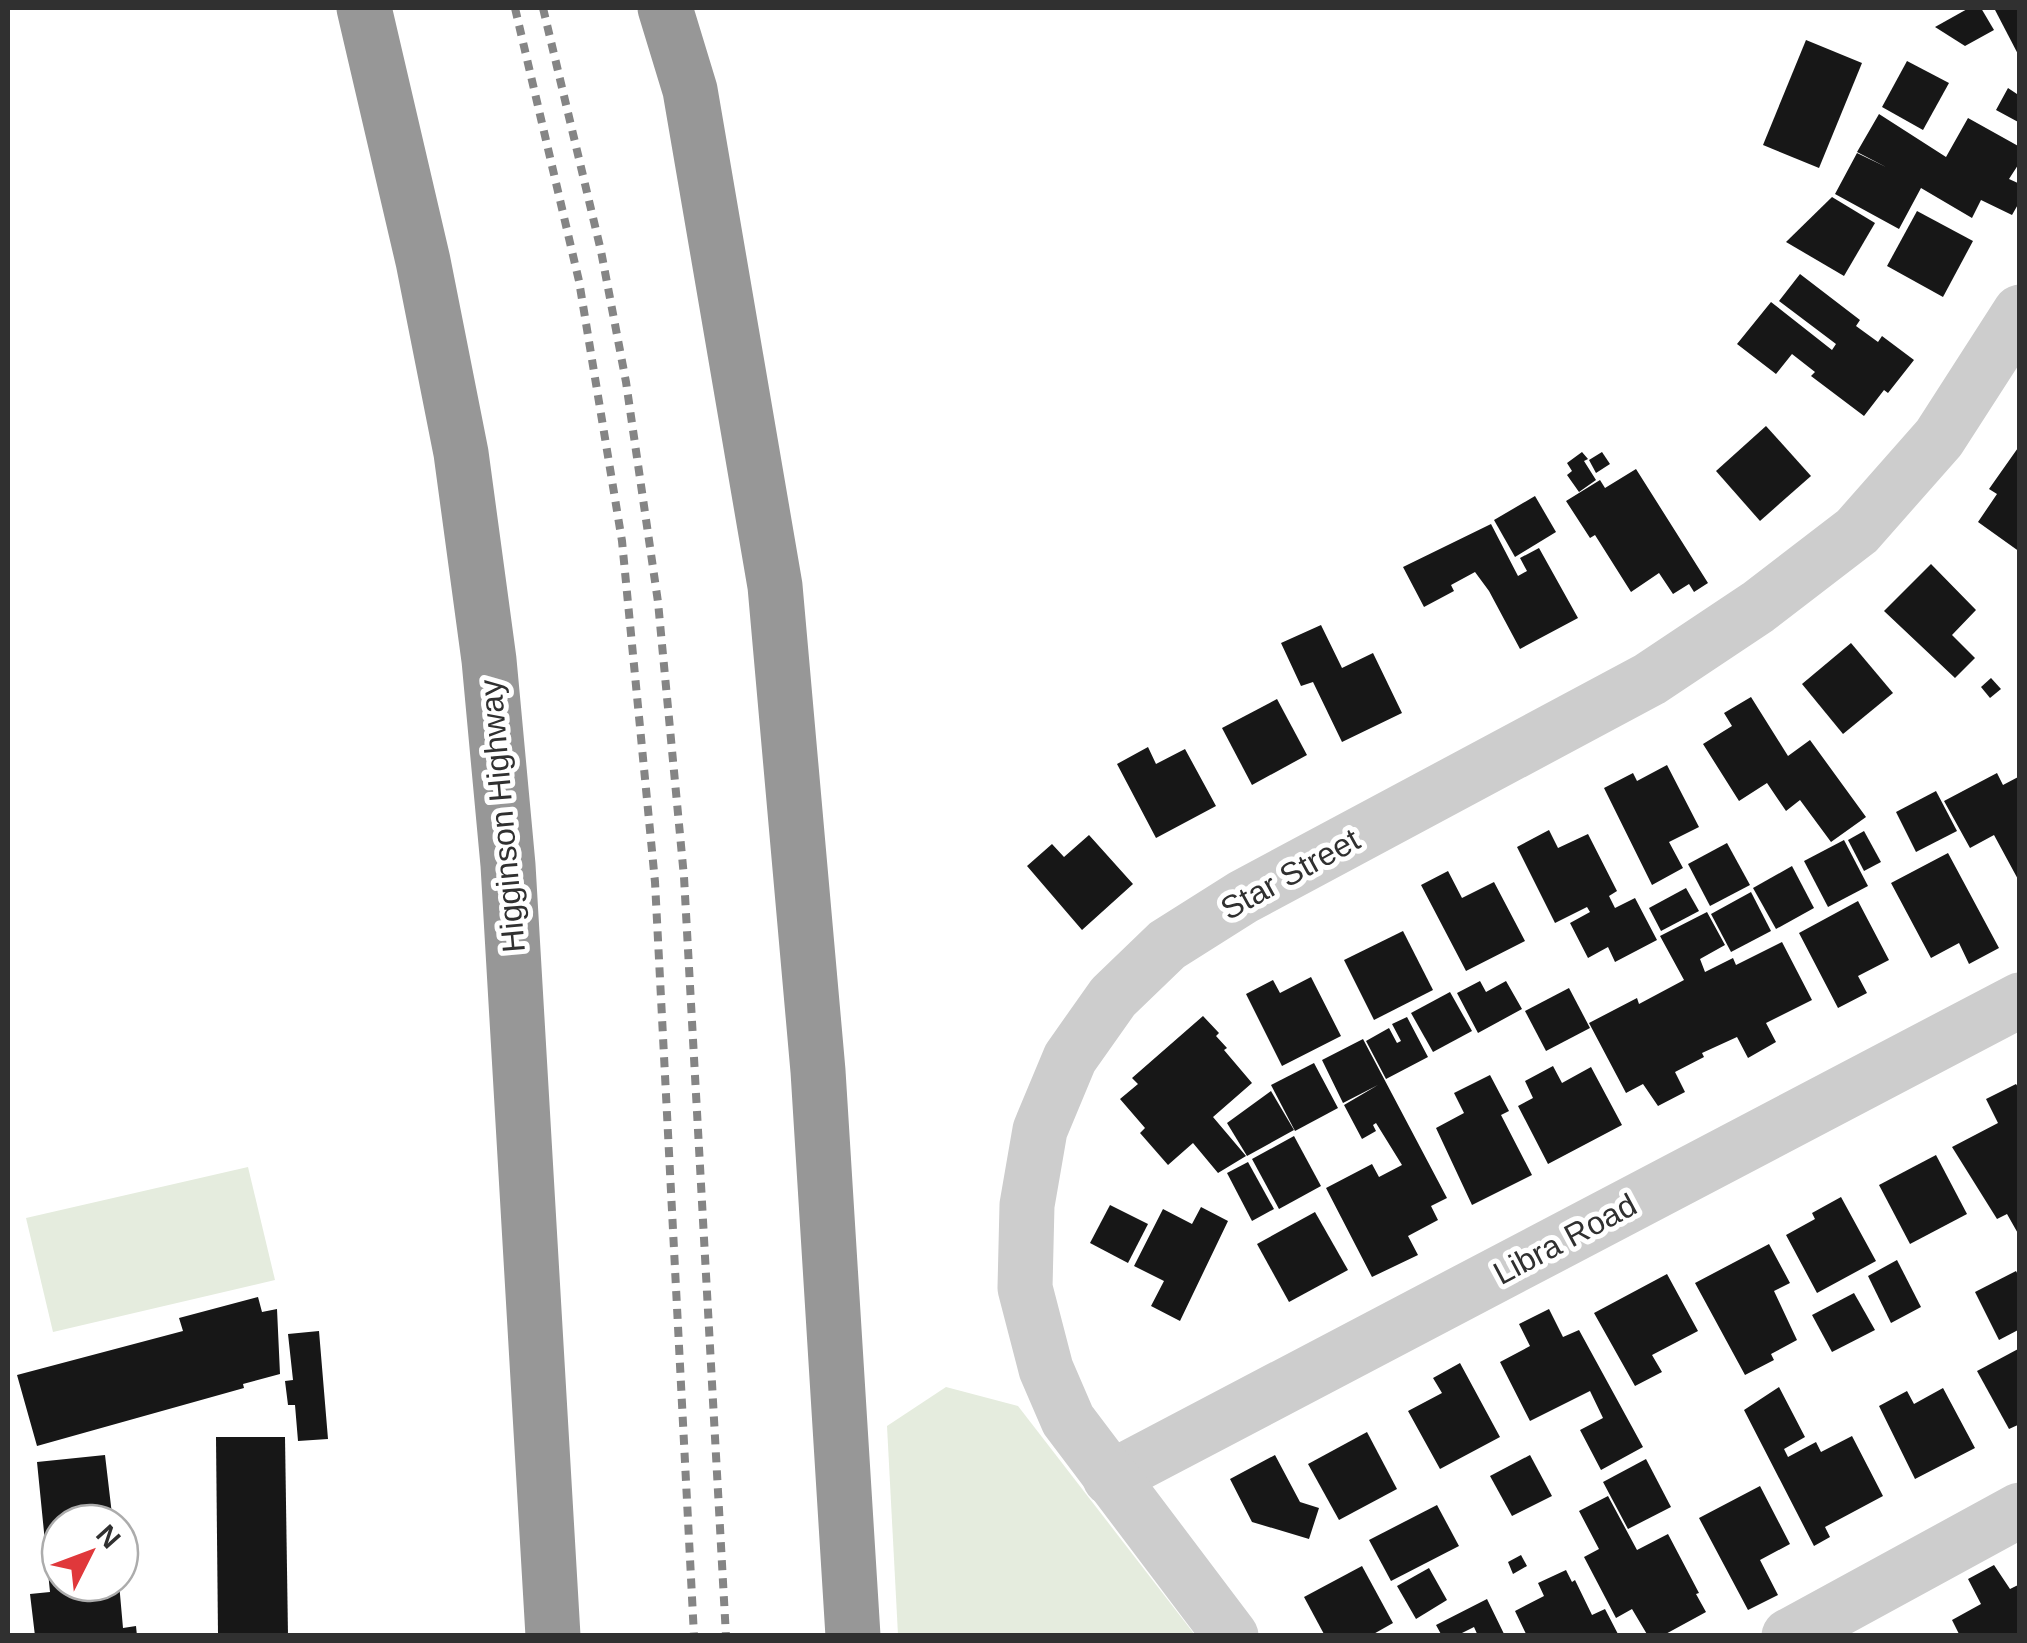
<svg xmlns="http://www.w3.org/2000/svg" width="2027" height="1643" font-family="Helvetica,sans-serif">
  <rect width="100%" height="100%" fill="#fff"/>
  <g fill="#e5ecde">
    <path d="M248 1167 275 1280 53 1332 26 1218Z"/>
    <path d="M946 1387 1018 1406 1195 1635H898L887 1426Z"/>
  </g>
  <g fill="#171717">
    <path d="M1969 8H1981L1994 30 1965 46 1935 27Z"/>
    <path d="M1994 8H2020V58Z"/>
    <path d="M1806 40 1862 63 1819 168 1763 145Z"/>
    <path d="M1907 61 1949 83 1923 130 1882 107Z"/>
    <path d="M2008 88 2017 94 2020 89V123L1996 110Z"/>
    <path d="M1879 114 1946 157 1968 118 2020 147V162L2009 179 2020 184V201L2012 215 1981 200 1972 218 1921 188 1899 229 1835 194 1857 153 1886 167 1857 152Z"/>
    <path d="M1832 197 1875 223 1844 276 1786 242Z"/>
    <path d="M1917 211 1973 241 1943 297 1887 266Z"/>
    <path d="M1800 274 1860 320 1856 326 1878 342 1882 336 1914 360 1888 393 1884 390 1864 416 1811 376 1815 372 1792 354 1776 374 1737 344 1771 302 1832 350 1836 344 1779 301Z"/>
    <path d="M1766 426 1811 476 1760 521 1716 471Z"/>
    <path d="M2020 445V552L1978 522 1997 494 1989 489Z"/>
    <path d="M1582 452 1588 459 1584 461 1596 480 1579 492 1567 475 1572 471 1567 463Z"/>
    <path d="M1602 452 1610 464 1596 473 1589 460Z"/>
    <path d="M1636 469 1708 583 1694 592 1689 584 1673 594 1659 573 1631 592 1595 535 1590 538 1566 501 1600 480 1605 488Z"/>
    <path d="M1535 496 1556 532 1515 557 1494 520Z"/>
    <path d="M1491 524 1518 576 1527 571 1520 558 1539 548 1578 618 1520 649 1489 591 1475 572 1451 585 1454 591 1424 607 1403 567Z"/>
    <path d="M1931 564 1976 610 1952 635 1975 658 1955 678 1884 611Z"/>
    <path d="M1321 625 1342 668 1373 653 1402 713 1342 742 1313 682 1301 686 1281 643Z"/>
    <path d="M1851 643 1893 693 1843 734 1802 684Z"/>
    <path d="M1991 678 2001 689 1990 698 1981 687Z"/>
    <path d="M1751 697 1788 756 1810 740 1866 817 1831 842 1800 800 1786 811 1767 783 1739 801 1703 744 1732 726 1724 713Z"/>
    <path d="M1277 699 1307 755 1252 785 1222 728Z"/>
    <path d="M1148 747 1156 764 1185 749 1216 806 1156 838 1117 764Z"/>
    <path d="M1667 765 1699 827 1669 842 1683 868 1652 885 1604 788 1633 773 1637 781Z"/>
    <path d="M1997 773 2003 785 2020 776V883L1994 835 1970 848 1944 801Z"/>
    <path d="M1936 791 1957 831 1916 852 1896 812Z"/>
    <path d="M1549 830 1558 848 1588 834 1617 891 1609 896 1615 908 1635 898 1657 940 1615 962 1608 947 1588 958 1570 923 1590 912 1587 907 1555 923 1517 847Z"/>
    <path d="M1864 831 1881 862 1864 871 1848 840Z"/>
    <path d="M1089 835 1133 884 1082 930 1027 866 1052 844 1064 857Z"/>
    <path d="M1844 840 1868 886 1828 907 1804 861Z"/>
    <path d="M1727 843 1750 885 1710 906 1688 864Z"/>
    <path d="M1948 853 1999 948 1969 964 1959 943 1931 958 1891 883Z"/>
    <path d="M1792 866 1814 908 1776 929 1753 888Z"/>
    <path d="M1448 871 1462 898 1494 882 1525 941 1466 971 1421 885Z"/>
    <path d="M1686 888 1699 911 1661 931 1649 908Z"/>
    <path d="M1751 892 1771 931 1731 952 1711 914Z"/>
    <path d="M1858 901 1889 960 1858 976 1867 993 1838 1008 1799 933Z"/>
    <path d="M1707 912 1725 945 1700 959 1705 972 1733 958 1736 965 1782 942 1812 1000 1766 1023 1776 1042 1748 1058 1737 1037 1702 1053 1704 1057 1675 1072 1685 1092 1658 1106 1643 1084 1626 1093 1589 1023 1637 998 1639 1004 1684 980 1660 936Z"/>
    <path d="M1403 931 1433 990 1374 1020 1344 960Z"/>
    <path d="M1311 977 1341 1036 1282 1066 1246 994 1273 980 1280 993Z"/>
    <path d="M1480 981 1486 992 1506 981 1522 1009 1478 1033 1457 993Z"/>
    <path d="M1569 988 1590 1028 1546 1051 1525 1011Z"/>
    <path d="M1450 992 1472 1031 1433 1052 1411 1013Z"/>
    <path d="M1203 1016 1219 1033 1216 1036 1227 1048 1224 1050 1252 1083 1213 1117 1246 1156 1218 1173 1193 1143 1168 1165 1140 1133 1145 1128 1120 1099 1138 1084 1132 1078Z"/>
    <path d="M1407 1017 1428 1057 1386 1079 1366 1041 1389 1028 1397 1043 1401 1041 1392 1024Z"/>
    <path d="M1363 1039 1447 1198 1431 1206 1438 1220 1408 1236 1418 1255 1372 1277 1326 1188 1372 1164 1379 1177 1402 1165 1376 1123 1373 1125 1376 1131 1362 1139 1344 1105 1378 1085 1343 1103 1322 1060Z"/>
    <path d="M1314 1063 1338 1108 1295 1131 1271 1085Z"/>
    <path d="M1553 1066 1562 1083 1591 1067 1622 1125 1548 1164 1518 1106 1533 1098 1525 1081Z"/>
    <path d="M1490 1075 1509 1111 1501 1115 1532 1175 1472 1205 1436 1128 1464 1113 1454 1093Z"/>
    <path d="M2016 1084 2020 1090V1237L2007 1214 1997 1219 1952 1147 1998 1123 1986 1099Z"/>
    <path d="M1271 1091 1294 1130 1247 1156 1227 1123Z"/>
    <path d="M1294 1136 1321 1186 1279 1209 1252 1159Z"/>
    <path d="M1936 1155 1967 1214 1910 1244 1879 1185Z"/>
    <path d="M1248 1162 1274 1209 1252 1221 1227 1173Z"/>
    <path d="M1841 1197 1876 1261 1817 1293 1786 1235 1815 1219 1812 1213Z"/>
    <path d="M1110 1205 1148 1224 1128 1263 1090 1243Z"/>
    <path d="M1201 1207 1228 1221 1180 1321 1151 1306 1164 1281 1134 1266 1163 1209 1192 1224Z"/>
    <path d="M1315 1212 1348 1270 1289 1302 1257 1244Z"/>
    <path d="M1769 1244 1790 1283 1774 1291 1797 1340 1771 1354 1774 1360 1745 1375 1695 1283Z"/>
    <path d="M1897 1260 1921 1307 1891 1323 1868 1276Z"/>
    <path d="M2016 1271 2020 1278V1329L1999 1340 1975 1292Z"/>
    <path d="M1667 1274 1698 1331 1652 1355 1662 1372 1635 1386 1594 1313Z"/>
    <path d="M1854 1293 1875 1330 1832 1352 1812 1315Z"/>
    <path d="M258 1297 262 1312 277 1309 280 1374 243 1384 244 1388 37 1446 17 1375 183 1331 179 1318Z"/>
    <path d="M1549 1309 1563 1337 1579 1330 1643 1447 1601 1470 1580 1430 1603 1418 1590 1391 1530 1421 1500 1362 1530 1346 1519 1324Z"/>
    <path d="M319 1331 328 1439 298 1441 295 1405H288L285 1381 293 1380 288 1334Z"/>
    <path d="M2020 1348V1424L2009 1429 1977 1371Z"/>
    <path d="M1460 1363 1500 1437 1440 1469 1408 1411 1442 1393 1433 1378Z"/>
    <path d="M1779 1387 1805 1437 1784 1449 1788 1457 1816 1442 1821 1452 1852 1436 1883 1496 1825 1527 1830 1537 1814 1546 1744 1410Z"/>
    <path d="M1943 1388 1975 1448 1915 1479 1879 1406 1907 1391 1914 1404Z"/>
    <path d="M1367 1432 1397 1489 1339 1520 1308 1464Z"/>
    <path d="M216 1437H285L288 1635H218Z"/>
    <path d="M105 1455 113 1523H60V1583H119L123 1628 136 1626 137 1636H35L30 1594 50 1592 37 1462Z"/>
    <path d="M1275 1455 1300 1502 1319 1508 1309 1539 1252 1522 1230 1479Z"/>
    <path d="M1530 1455 1552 1496 1512 1516 1490 1476Z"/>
    <path d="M1646 1459 1671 1507 1628 1529 1603 1482Z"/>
    <path d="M1760 1486 1790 1544 1760 1560 1778 1595 1748 1610 1699 1518Z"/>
    <path d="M1608 1496 1637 1550 1668 1534 1699 1593 1696 1594 1706 1612 1662 1636H1648L1632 1609 1616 1618 1584 1557 1599 1549 1579 1511Z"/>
    <path d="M1437 1505 1459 1546 1391 1581 1369 1540Z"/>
    <path d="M1521 1555 1527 1566 1513 1574 1508 1562Z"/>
    <path d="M1994 1565 2010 1589 2020 1584V1636H1960L1952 1620 1981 1604 1968 1579Z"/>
    <path d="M1362 1566 1393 1623 1370 1636H1325L1304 1597Z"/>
    <path d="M1429 1568 1447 1600 1416 1619 1397 1586Z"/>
    <path d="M1566 1570 1572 1582 1575 1580 1592 1615 1605 1609 1619 1636H1527L1515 1611 1544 1596 1538 1583Z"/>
    <path d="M1487 1599 1505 1636H1478L1474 1627 1456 1636H1442L1436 1625Z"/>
  </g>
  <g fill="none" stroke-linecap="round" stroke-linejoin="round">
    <g stroke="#cdcdcd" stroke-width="55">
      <path d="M1110 1478 2020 1000"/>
      <path d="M1231 1636 1068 1420 1046 1369 1025 1288 1027 1205 1040 1130 1070 1058 1113 997 1167 945 1243 897 1650 679 1758 607 1857 531 1939 438 2020 312"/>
      <path d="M1789 1636 2020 1510"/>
    </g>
    <g stroke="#979797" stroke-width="55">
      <path d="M364 8 423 261 461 453 489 660 508 865 553 1636"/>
      <path d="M665 8 690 90 775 586 818 1071 853 1636"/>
    </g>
    <g stroke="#858585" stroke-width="8" stroke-dasharray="10 8" stroke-linecap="butt">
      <path d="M515 8 579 281 622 541 655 882 694 1636"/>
      <path d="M543 8 601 251 626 382 658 602 684 877 726 1636"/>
    </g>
  </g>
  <g text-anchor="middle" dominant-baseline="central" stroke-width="10" stroke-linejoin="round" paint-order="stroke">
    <g font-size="32" fill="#303030" stroke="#fff">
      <text transform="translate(502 816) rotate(-95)">Higginson Highway</text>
      <text transform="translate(1290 874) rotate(-29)">Star Street</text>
      <text transform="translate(1565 1239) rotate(-28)">Libra Road</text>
    </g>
  </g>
  <rect width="2027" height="1643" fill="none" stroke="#303030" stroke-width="20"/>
  <g transform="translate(90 1553) rotate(48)"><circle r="48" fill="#ffffff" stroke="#acacac" stroke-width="2.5"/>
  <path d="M0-8L18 38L0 25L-18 38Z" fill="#e0383b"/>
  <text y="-15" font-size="28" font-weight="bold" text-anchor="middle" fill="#303030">N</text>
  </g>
</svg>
